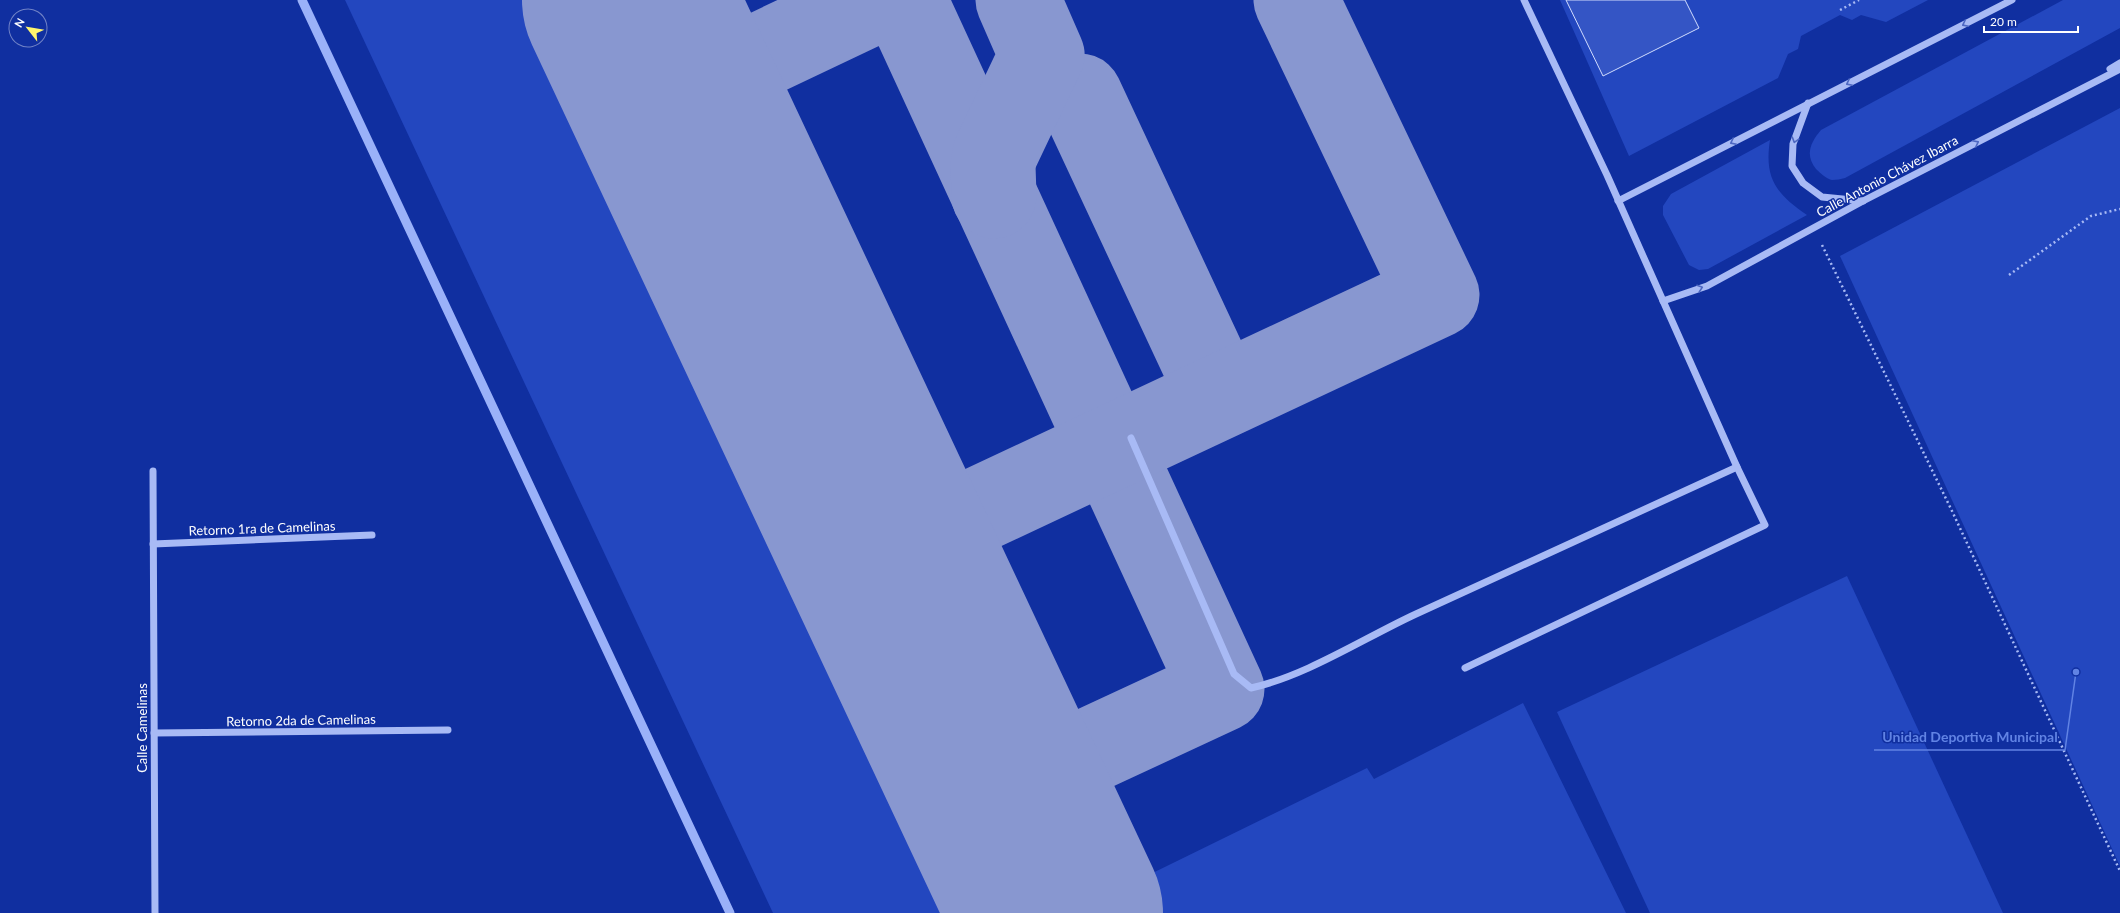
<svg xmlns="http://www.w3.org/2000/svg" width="2120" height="913" font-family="Lato,sans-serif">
  <rect width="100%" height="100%" fill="#102fa0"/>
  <g fill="#2347bf">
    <path d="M345 0H557L984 913H773Z"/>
    <path d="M698 0H731L704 12Z"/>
    <path d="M1560 0H1928L1886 22 1861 15 1852 20 1840 15 1801 36 1798 49 1788 54 1778 78 1629 156Z"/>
    <path d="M2063 0H2120V28L1845 178C1841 179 1836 180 1832 180 1827 179 1820 173 1816 169 1805 155 1810 143 1821 130Z"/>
    <path d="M2120 108V866L1840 256Z"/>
    <path d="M1770 140C1764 178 1776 194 1807 215L1708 269 1699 270 1689 265 1663 215V206L1671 194Z"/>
    <path d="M1847 576 2003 913H1650L1557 712Z"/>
    <path d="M1523 703 1626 913H1136L1124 887 1367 768 1374 779Z"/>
  </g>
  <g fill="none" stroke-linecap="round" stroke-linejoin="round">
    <path stroke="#9ab1f9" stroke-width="9" d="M302 0 730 913"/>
    <g stroke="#8897d0" stroke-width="85">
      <path d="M685 91 868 4C887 0 900 4 913 19L1222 689 1011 787"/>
      <path d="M1080 96 1220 396"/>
      <path d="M994 196 993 166 995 154 1042 55 1018 0"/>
      <path d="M899 547 1437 295 1296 0"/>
    </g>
    <path stroke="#8897d0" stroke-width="212" d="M628 0 1057 913"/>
  </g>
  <path fill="#3455c5" stroke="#d1dcfe" d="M1566 0H1685L1699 28 1603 76Z"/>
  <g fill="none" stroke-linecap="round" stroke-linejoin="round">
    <g stroke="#a8baf5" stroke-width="2.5" stroke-dasharray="2 3" stroke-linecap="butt">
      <path d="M1840 10 1859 0"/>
      <path d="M1822 245 1952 511 2120 871"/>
      <path d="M2009 275 2091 216 2120 209"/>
    </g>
    <g stroke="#a8baf5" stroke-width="7">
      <path d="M2110 69 2120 63"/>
      <path d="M1808 103 1793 144 1792 166 1803 183 1822 197 1863 201"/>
      <path d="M1618 201 2012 0"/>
      <path d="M1663 301 1707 286 1863 201 2120 69"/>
      <path d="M1131 438 1234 674 1251 688C1306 676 1364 638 1416 614 1523 565 1630 516 1737 467"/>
      <path d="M153 471 155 913"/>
      <path d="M153 544 372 535"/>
      <path d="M1465 668 1765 525 1737 467 1607 175 1524 0"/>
      <path d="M154 733 448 730"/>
    </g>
  </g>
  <defs><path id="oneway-chevron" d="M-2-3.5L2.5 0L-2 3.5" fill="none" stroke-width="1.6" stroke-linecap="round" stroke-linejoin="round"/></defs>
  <g stroke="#4d67c2">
    <use href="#oneway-chevron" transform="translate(1965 24) rotate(153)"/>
    <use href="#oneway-chevron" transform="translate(1849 83) rotate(153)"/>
    <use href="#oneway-chevron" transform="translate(1795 140) rotate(107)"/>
    <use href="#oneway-chevron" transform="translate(1733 142) rotate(153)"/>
    <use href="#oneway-chevron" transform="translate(1976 143) rotate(-27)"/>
    <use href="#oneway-chevron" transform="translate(1700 288) rotate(-19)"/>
  </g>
  <g text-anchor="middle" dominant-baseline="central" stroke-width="3" stroke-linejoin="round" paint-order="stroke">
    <g font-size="13" fill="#fff" stroke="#102fa0">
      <text transform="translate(1887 176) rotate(-28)">Calle Antonio Chávez Ibarra</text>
      <text transform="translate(262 528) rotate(-2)">Retorno 1ra de Camelinas</text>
      <text transform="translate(301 720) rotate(-1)">Retorno 2da de Camelinas</text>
      <text transform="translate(142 728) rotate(-90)">Calle Camelinas</text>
    </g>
  </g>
  <path fill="none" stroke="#6183e4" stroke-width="1.5" d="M2076 672L2065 750H1874"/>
  <circle fill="#6183e4" stroke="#102fa0" stroke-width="1.5" cx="2076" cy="672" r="4"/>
  <g font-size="14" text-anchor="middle" font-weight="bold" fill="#6183e4" stroke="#102fa0" stroke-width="3" stroke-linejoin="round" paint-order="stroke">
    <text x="1970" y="742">Unidad Deportiva Municipal</text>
  </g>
  <g transform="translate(28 28) rotate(301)"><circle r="19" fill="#102fa0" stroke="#7082c6"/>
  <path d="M0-3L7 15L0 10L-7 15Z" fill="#fff56d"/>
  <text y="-6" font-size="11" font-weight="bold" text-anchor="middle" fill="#ffffff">N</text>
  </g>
  <path d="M1984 26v6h94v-6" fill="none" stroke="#ffffff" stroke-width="2"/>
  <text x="1990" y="26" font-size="12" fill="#ffffff" stroke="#102fa0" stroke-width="3" paint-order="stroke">20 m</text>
</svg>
